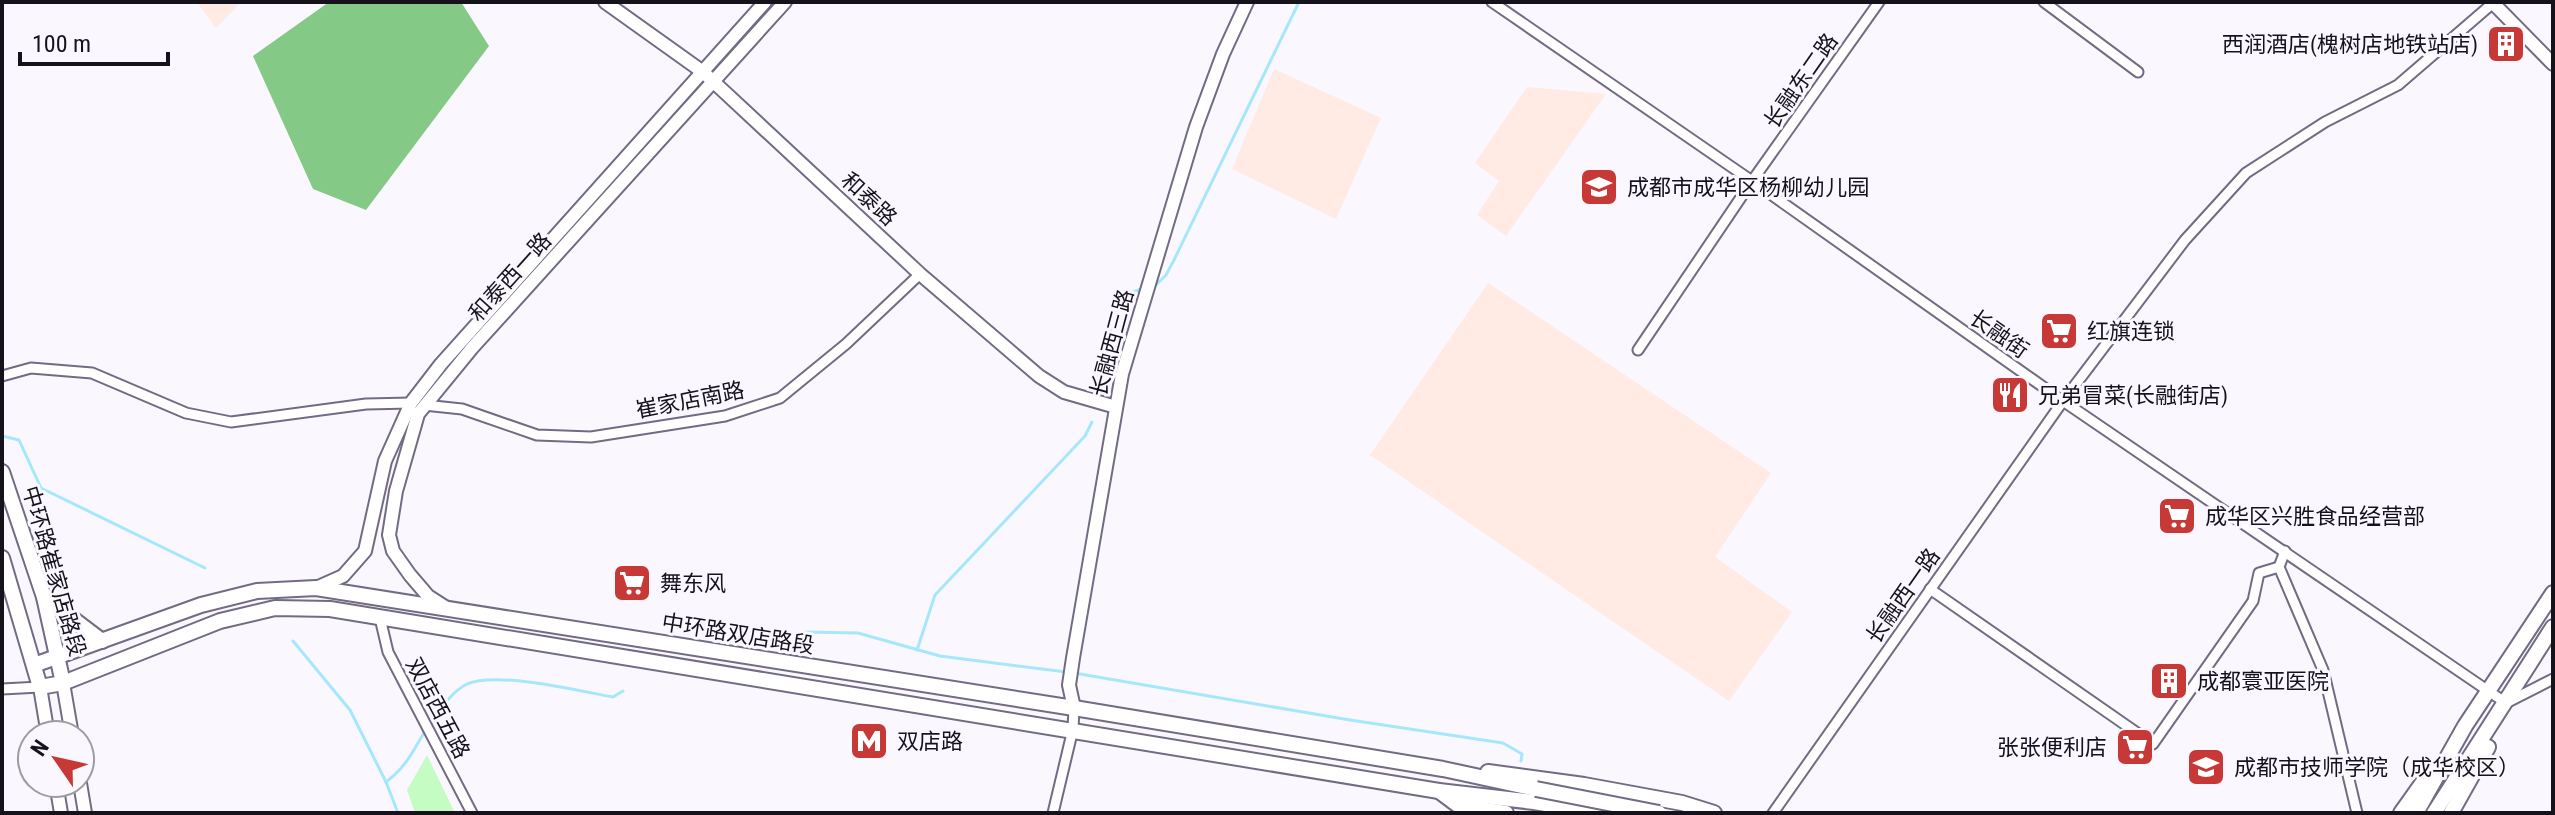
<svg xmlns="http://www.w3.org/2000/svg" width="2555" height="815" font-family="'Roboto Condensed','Noto Sans SC',sans-serif">
  <rect width="100%" height="100%" fill="#faf8fe"/>
  <g fill="#ffeae4">
    <path d="M197 2H241L216 28Z"/>
    <path d="M1274 69 1381 118 1336 219 1232 169Z"/>
    <path d="M1527 87 1606 94 1506 236 1477 215 1499 181 1475 163Z"/>
    <path d="M1488 283 1771 473 1715 557 1792 612 1729 701 1370 455Z"/>
  </g>
  <path fill="#c4fcc4" d="M427 755 455 813H415L407 790Z"/>
  <path fill="#84ca86" d="M329 2H461L489 46 366 210 313 189 253 56Z"/>
  <g fill="none" stroke-linecap="round" stroke-linejoin="round">
    <g stroke="#a6e7fc" stroke-width="3">
      <path d="M1156 285 1166 275 1174 260 1299 2"/>
      <path d="M1099 376 1116 307 1123 296 1141 289"/>
      <path d="M2 436 19 440 41 488 205 568"/>
      <path d="M806 632 858 633 940 656 1066 672"/>
      <path d="M293 641 350 710 386 782 398 813"/>
      <path d="M917 650 935 595 1085 436 1092 422"/>
      <path d="M1074 673 1350 720 1503 743 1522 754 1521 761"/>
      <path d="M386 782C410 764 413 748 430 724 439 711 452 691 467 684 497 671 579 691 613 697L623 691"/>
    </g>
    <g stroke="#726b83" stroke-width="13">
      <g id="street">
        <path d="M1492 2 1752 181 2063 401 2506 703 2553 679"/>
        <path d="M2044 2 2138 72"/>
        <path d="M1638 350 1752 181 1879 2"/>
        <path d="M2 376 31 368 92 373 186 413 231 422 366 404 411 403"/>
        <path d="M424 405 462 409 537 435 591 437 725 416 780 398 846 344 920 274"/>
        <path d="M2285 551 2279 567 2323 670 2357 813"/>
        <path d="M1930 589 2153 744 2253 601 2259 573 2279 567"/>
        <path d="M380 618 388 652 472 813"/>
        <path d="M2 689 40 687"/>
        <path d="M1053 813 1073 729 1074 708"/>
        <path d="M1773 813 2063 401 2185 240 2246 173 2325 122 2398 85 2493 3"/>
      </g>
    </g>
    <g stroke="#726b83" stroke-width="16">
      <g id="secondary">
        <path d="M605 2 703 72 920 274 1039 376 1064 392 1116 407"/>
        <path d="M2492 2 2553 64"/>
        <path d="M316 588 343 576 365 551 385 461 411 403 441 364 765 2"/>
        <path d="M445 607 428 596 410 575 393 551 389 535 396 491 418 414 472 348 785 2"/>
        <path d="M63 683 72 735"/>
        <path d="M40 687 48 735"/>
        <path d="M1074 708 1069 685 1073 658 1122 374 1196 127 1223 54 1247 2"/>
        <path d="M56 783 61 813"/>
        <path d="M80 783 85 813"/>
      </g>
    </g>
    <g stroke="#726b83" stroke-width="18">
      <g id="primary">
        <path d="M2 472 44 597 63 683"/>
        <path d="M2 558 40 687 63 683 220 621 275 608 330 609 1439 791 1534 802 1598 813"/>
        <path d="M44 597 102 641"/>
        <path d="M34 665 201 605 257 591 316 588 1074 708 1443 769 1536 789"/>
        <path d="M1488 772 1584 785 1682 803 1714 813"/>
        <path d="M1439 791 1459 806 1506 813"/>
        <path d="M2401 813 2433 768"/>
        <path d="M2416 813 2465 726 2553 593"/>
        <path d="M2434 813 2553 627"/>
        <path d="M2451 813 2488 747"/>
      </g>
    </g>
    <use href="#street" stroke="#fff" stroke-width="9"/>
    <use href="#secondary" stroke="#fff" stroke-width="12"/>
    <use href="#primary" stroke="#fff" stroke-width="14"/>
    <g stroke="#726b83" stroke-width="18" stroke-linecap="butt">
      <path id="primary-bridge" d="M1536 789 1659 813"/>
    </g>
    <use href="#primary-bridge" stroke="#fff" stroke-width="14"/>
  </g>
  <defs>
    <g id="building-square" transform="scale(2)"><rect x="-9" y="-9" width="18" height="18" rx="4" fill="#c73937" stroke="#faf8fe"/><path d="M-4-6H4V6H1V3H-1V6H-4ZM-2.5-4.3h1.7v1.8h-1.7ZM.8-4.3h1.7v1.8H.8ZM-2.5-1h1.7V.8h-1.7ZM.8-1h1.7V.8H.8Z" fill="#fff"/></g>
    <g id="school-square" transform="scale(2)"><rect x="-9" y="-9" width="18" height="18" rx="4" fill="#c73937" stroke="#faf8fe"/><path d="M0-5L7-2L0 1L-7-2ZM-4 1L0 2.5L4 1V4Q0 6-4 4Z" fill="#fff"/></g>
    <g id="supermarket-square" transform="scale(2)"><rect x="-9" y="-9" width="18" height="18" rx="4" fill="#c73937" stroke="#faf8fe"/><path d="M-6-5.5h2.5l.6 2H6L4.5 2H-2.5L-4.4-4H-6ZM-1.5 3.2a1.3 1.3 0 1 0 .1 0ZM3 3.2a1.3 1.3 0 1 0 .1 0Z" fill="#fff"/></g>
    <g id="restaurant-square" transform="scale(2)"><rect x="-9" y="-9" width="18" height="18" rx="4" fill="#c73937" stroke="#faf8fe"/><path d="M-5-6h1v4h1v-4h1v4h1v-4h1v5L-1.5 .5V6h-2V.5L-5-1ZM5-6V6H3V1.5H1.5Q1.5-4 5-6Z" fill="#fff"/></g>
    <g id="metro-square" transform="scale(2)"><rect x="-9" y="-9" width="18" height="18" rx="4" fill="#c73937" stroke="#faf8fe"/><path d="M-5.5 5V-5H-3L0 0L3-5H5.5V5H3V-.5L0 4L-3-.5V5Z" fill="#fff"/></g>
    <g id="university-square" transform="scale(2)"><rect x="-9" y="-9" width="18" height="18" rx="4" fill="#c73937" stroke="#faf8fe"/><path d="M0-5L7-2L0 1L-7-2ZM-4 1L0 2.5L4 1V4Q0 6-4 4Z" fill="#fff"/></g>
  </defs>
  <g fill-rule="evenodd">
    <use href="#building-square" x="2506" y="44"/>
    <use href="#school-square" x="1599" y="187"/>
    <use href="#supermarket-square" x="2059" y="331"/>
    <use href="#restaurant-square" x="2010" y="395"/>
    <use href="#supermarket-square" x="2177" y="516"/>
    <use href="#supermarket-square" x="632" y="583"/>
    <use href="#building-square" x="2169" y="681"/>
    <use href="#metro-square" x="869" y="741"/>
    <use href="#supermarket-square" x="2135" y="747"/>
    <use href="#university-square" x="2206" y="767"/>
  </g>
  <g text-anchor="middle" dominant-baseline="central" stroke-width="6" stroke-linejoin="round" paint-order="stroke">
    <g font-size="22" fill="#15121b" stroke="#faf8fe" text-anchor="start">
      <text x="2478" y="44" text-anchor="end">西润酒店(槐树店地铁站店)</text>
      <text x="1627" y="187">成都市成华区杨柳幼儿园</text>
      <text x="2087" y="331">红旗连锁</text>
      <text x="2038" y="395">兄弟冒菜(长融街店)</text>
      <text x="2205" y="516">成华区兴胜食品经营部</text>
      <text x="660" y="583">舞东风</text>
      <text x="2197" y="681">成都寰亚医院</text>
      <text x="897" y="741">双店路</text>
      <text x="2107" y="747" text-anchor="end">张张便利店</text>
      <text x="2234" y="767">成都市技师学院（成华校区）</text>
    </g>
    <g font-size="22" fill="#15121b" stroke="#faf8fe">
      <text transform="translate(1801 81) rotate(-55)">长融东二路</text>
      <text transform="translate(869 199) rotate(43)">和泰路</text>
      <text transform="translate(510 277) rotate(-48)">和泰西一路</text>
      <text transform="translate(1999 334) rotate(35)">长融街</text>
      <text transform="translate(1112 343) rotate(-75)">长融西三路</text>
      <text transform="translate(690 400) rotate(-11)">崔家店南路</text>
      <text transform="translate(54 571) rotate(74)">中环路崔家店路段</text>
      <text transform="translate(1903 596) rotate(-55)">长融西一路</text>
      <text transform="translate(738 634) rotate(9)">中环路双店路段</text>
      <text transform="translate(438 708) rotate(62)">双店西五路</text>
    </g>
  </g>
  <rect width="2555" height="815" fill="none" stroke="#15121b" stroke-width="8"/>
  <g transform="translate(56 759) rotate(304)"><circle r="38" fill="#faf8fe" stroke="#9e9ca3" stroke-width="2"/>
  <path d="M0-6L14 30L0 20L-14 30Z" fill="#c73937"/>
  <text y="-12" font-size="22" font-weight="bold" text-anchor="middle" fill="#15121b">N</text>
  </g>
  <path d="M20 52v12h148v-12" fill="none" stroke="#15121b" stroke-width="4"/>
  <text x="32" y="52" font-size="24" fill="#15121b" stroke="#faf8fe" stroke-width="6" paint-order="stroke">100 m</text>
</svg>
